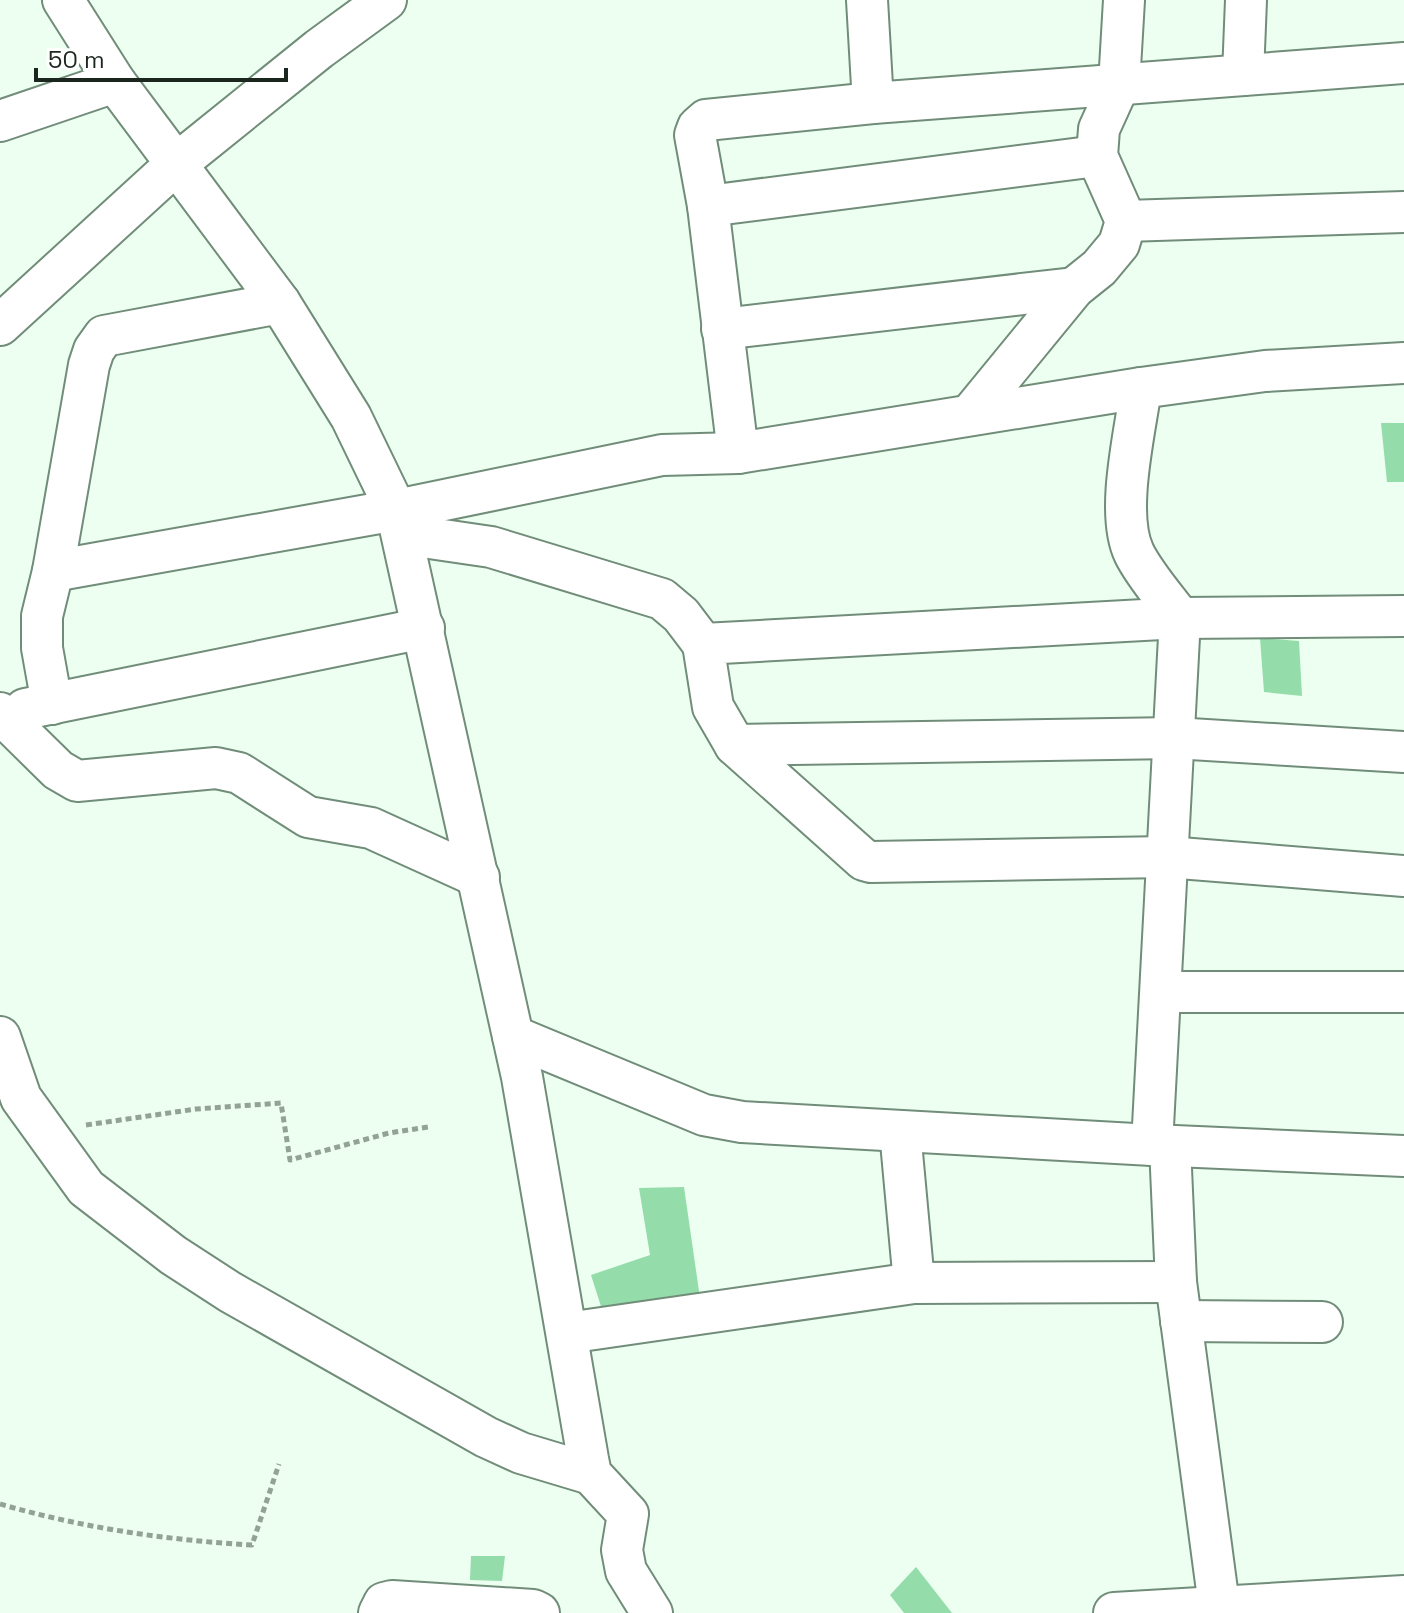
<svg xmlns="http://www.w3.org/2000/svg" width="1404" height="1613" font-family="'Space Grotesk',sans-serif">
  <rect width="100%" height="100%" fill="#ecfff1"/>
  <g fill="#94ddab">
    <path d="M1381 423H1404V482H1387Z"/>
    <path d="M1260 638 1299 641 1302 696 1264 692Z"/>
    <path d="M684 1187 701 1305 605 1319 591 1275 650 1255 639 1188Z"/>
    <path d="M471 1556H505L502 1581 470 1580Z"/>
    <path d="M916 1567 952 1613H904L890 1595Z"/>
  </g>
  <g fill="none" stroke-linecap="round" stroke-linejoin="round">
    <g stroke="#718d79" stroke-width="44">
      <g id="street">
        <path d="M63 0 115 82 280 303 351 417 396 510 522 1077 588 1459 591 1474 628 1514 622 1550 626 1571 652 1613"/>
        <path d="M867 0 873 103"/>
        <path d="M1243 75 1246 0"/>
        <path d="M0 121 115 82"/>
        <path d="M708 206 1097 156"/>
        <path d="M1126 221 1404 212"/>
        <path d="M0 325 175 165 319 49 386 0"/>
        <path d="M722 329 1074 288"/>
        <path d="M1141 388C1135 432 1115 513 1134 553 1144 574 1166 599 1180 618L1152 1145"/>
        <path d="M970 415 1074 288 1099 268 1119 244 1126 221 1097 156 1099 129 1119 85 1124 0"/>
        <path d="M738 453 708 206 695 135 698 127 706 120 873 103 1404 63"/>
        <path d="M402 534 491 547 662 599 681 615 703 644"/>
        <path d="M53 571 396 510 662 455 738 453 1141 388 1265 371 1404 363"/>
        <path d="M1404 616 1180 618 703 644 713 707 735 745 864 860 871 862 1167 857 1404 876"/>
        <path d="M52 704 42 648V616L53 571 89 365 94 350 104 336 280 303"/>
        <path d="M25 709 424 628"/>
        <path d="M0 713 58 770 77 781 216 768 239 773 308 817 371 828 479 877"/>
        <path d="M735 745 1174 738 1404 752"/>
        <path d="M1161 992H1404"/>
        <path d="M513 1036 704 1115 742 1122 1152 1145 1404 1156"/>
        <path d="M0 1037 21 1098 86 1188 173 1255 230 1292 486 1437 521 1453 591 1474"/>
        <path d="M900 1131 914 1283"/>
        <path d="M1170 1146 1176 1282 1220 1613"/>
        <path d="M1181 1321 1322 1322"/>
        <path d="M567 1333 914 1283 1176 1282"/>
        <path d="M379 1613 384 1603 392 1601 533 1610 539 1613"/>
        <path d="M1114 1613 1404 1596"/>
      </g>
    </g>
    <g stroke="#93a297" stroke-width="5" stroke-dasharray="6 4" stroke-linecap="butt">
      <path d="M86 1125 196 1109 281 1103 290 1160 389 1133 428 1127"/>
      <path d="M0 1504C83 1528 166 1540 252 1545L279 1464"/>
    </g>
    <use href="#street" stroke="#fff" stroke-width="40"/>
  </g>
  <path d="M36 68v12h250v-12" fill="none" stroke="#1b261e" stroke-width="4"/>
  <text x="48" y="68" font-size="24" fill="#1b261e" stroke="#ffffff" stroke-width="6" paint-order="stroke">50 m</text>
</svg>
